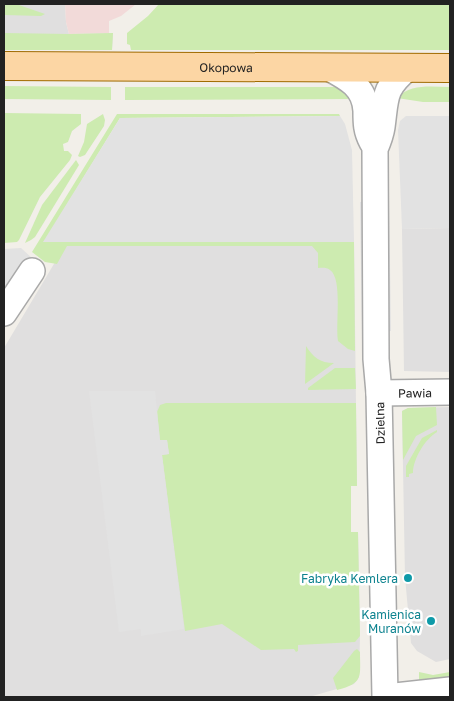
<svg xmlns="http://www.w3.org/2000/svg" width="454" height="701" font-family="'Golos Text',sans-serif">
  <rect width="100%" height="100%" fill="#f2efe9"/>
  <g fill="#e0dfdf">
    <path d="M4 4H65L66 22 69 34 113 33 112 50H4Z"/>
    <path d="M450 228V372L404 371 402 229Z"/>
    <path d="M67 242H354L357 486H351V532H358L360 636 359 677 354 684 309 697H4V348Z"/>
    <path d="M450 407V659L436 662 417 651 411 643 405 577 402 411 408 408Z"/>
  </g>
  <path fill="#f2dad9" d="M65 4H136L121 16 109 21V33L69 34 66 22Z"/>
  <g fill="#cdebb0">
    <path d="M4 4H16L45 14 41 16 4 15Z"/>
    <path d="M159 4H450V50H131L130 45 127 44V33L148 16Z"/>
    <path d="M4 33 69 34 113 33 112 50H4Z"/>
    <path d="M4 86 111 87V100L4 99Z"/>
    <path d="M125 87H336L343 89 354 99 125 100Z"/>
    <path d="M450 87V102H423L397 98C411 83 432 87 450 87Z"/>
    <path d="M4 113 81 114V124L72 131 68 142 63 144 64 151H68L72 155 70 160 40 197 19 240 17 242 4 243Z"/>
    <path d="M103 114 105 120 104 126 85 155 80 157 78 156 84 142 87 124Z"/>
    <path d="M117 114H339L340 116 120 118 44 242H354L355 351 348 349 338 341C335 324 343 279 330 270 326 267 322 268 318 268V253L312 246H67L57 264 45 262 32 252Z"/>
    <path d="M76 160 79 165 35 237 31 240 25 243 42 205Z"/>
    <path d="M306 346C313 357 320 363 334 363L305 384Z"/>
    <path d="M335 368H355L356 389 308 390V388Z"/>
    <path d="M166 403H356L357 486H351V532H358L360 636 355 642 298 645V651L296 652 294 649 261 650 222 624 185 631 162 455 169 454 167 440 160 441 157 412 160 405Z"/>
    <path d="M436 407 437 425 416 436 403 460 402 411 408 408Z"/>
    <path d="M437 430V432C425 439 413 459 413 473L409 474V477H406V466L422 438Z"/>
    <path d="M357 649 360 652C360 677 364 683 337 690L333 678 354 651Z"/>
    <path d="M419 672 433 675 450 672V678L419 681Z"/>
  </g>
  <g fill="#e2e2e2">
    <path d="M340 116 345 124 352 150 354 242H43L120 118Z"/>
    <path d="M406 116H450V228L402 229 398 130 400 121Z"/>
    <path d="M383 194H389L391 331H386Z"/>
    <path d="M365 201 368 338 362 339 360 202Z"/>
    <path d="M21 248 34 260 4 302V249Z"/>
    <path d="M89 391H155L160 440H167L169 454 162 455 184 629 141 636V629L119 632Z"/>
  </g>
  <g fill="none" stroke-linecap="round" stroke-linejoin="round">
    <g stroke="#a9a9a9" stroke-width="28">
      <g id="minor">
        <path d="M329 68C348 78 365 87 366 111 366 123 366 131 372 142"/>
        <path d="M4 313 32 271"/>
        <path id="s1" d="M379 393 450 392"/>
        <path d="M385 697 379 393 376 359 375 149C378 142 381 134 382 127 386 98 383 88 408 68"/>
        <path d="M386 697 450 690"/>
      </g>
    </g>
    <g stroke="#a06b00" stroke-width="30">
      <g id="major">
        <path id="s2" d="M4 66 450 68"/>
      </g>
    </g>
    <use href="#minor" stroke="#fff" stroke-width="25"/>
    <use href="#major" stroke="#fcd6a4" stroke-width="28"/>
  </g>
  <g fill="#0f9aa8" stroke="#fff" stroke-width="2">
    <circle cx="408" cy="578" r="5"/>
    <circle cx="431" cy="621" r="5"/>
  </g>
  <g text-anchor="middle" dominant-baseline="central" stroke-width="5" stroke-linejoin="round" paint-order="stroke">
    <g font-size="12" fill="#222" stroke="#fff">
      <text stroke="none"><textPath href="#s2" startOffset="222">Okopowa</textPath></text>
      <text stroke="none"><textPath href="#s1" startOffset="36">Pawia</textPath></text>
      <text transform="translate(380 423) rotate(-91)">Dzielna</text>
    </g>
    <g font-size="12" fill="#0d838f" stroke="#fff" text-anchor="end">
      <text x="398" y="578">Fabryka Kemlera</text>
      <text x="421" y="614">Kamienica<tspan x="421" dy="14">Muranów</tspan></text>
    </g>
  </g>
  <rect width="454" height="701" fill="none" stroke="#222222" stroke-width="10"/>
</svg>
